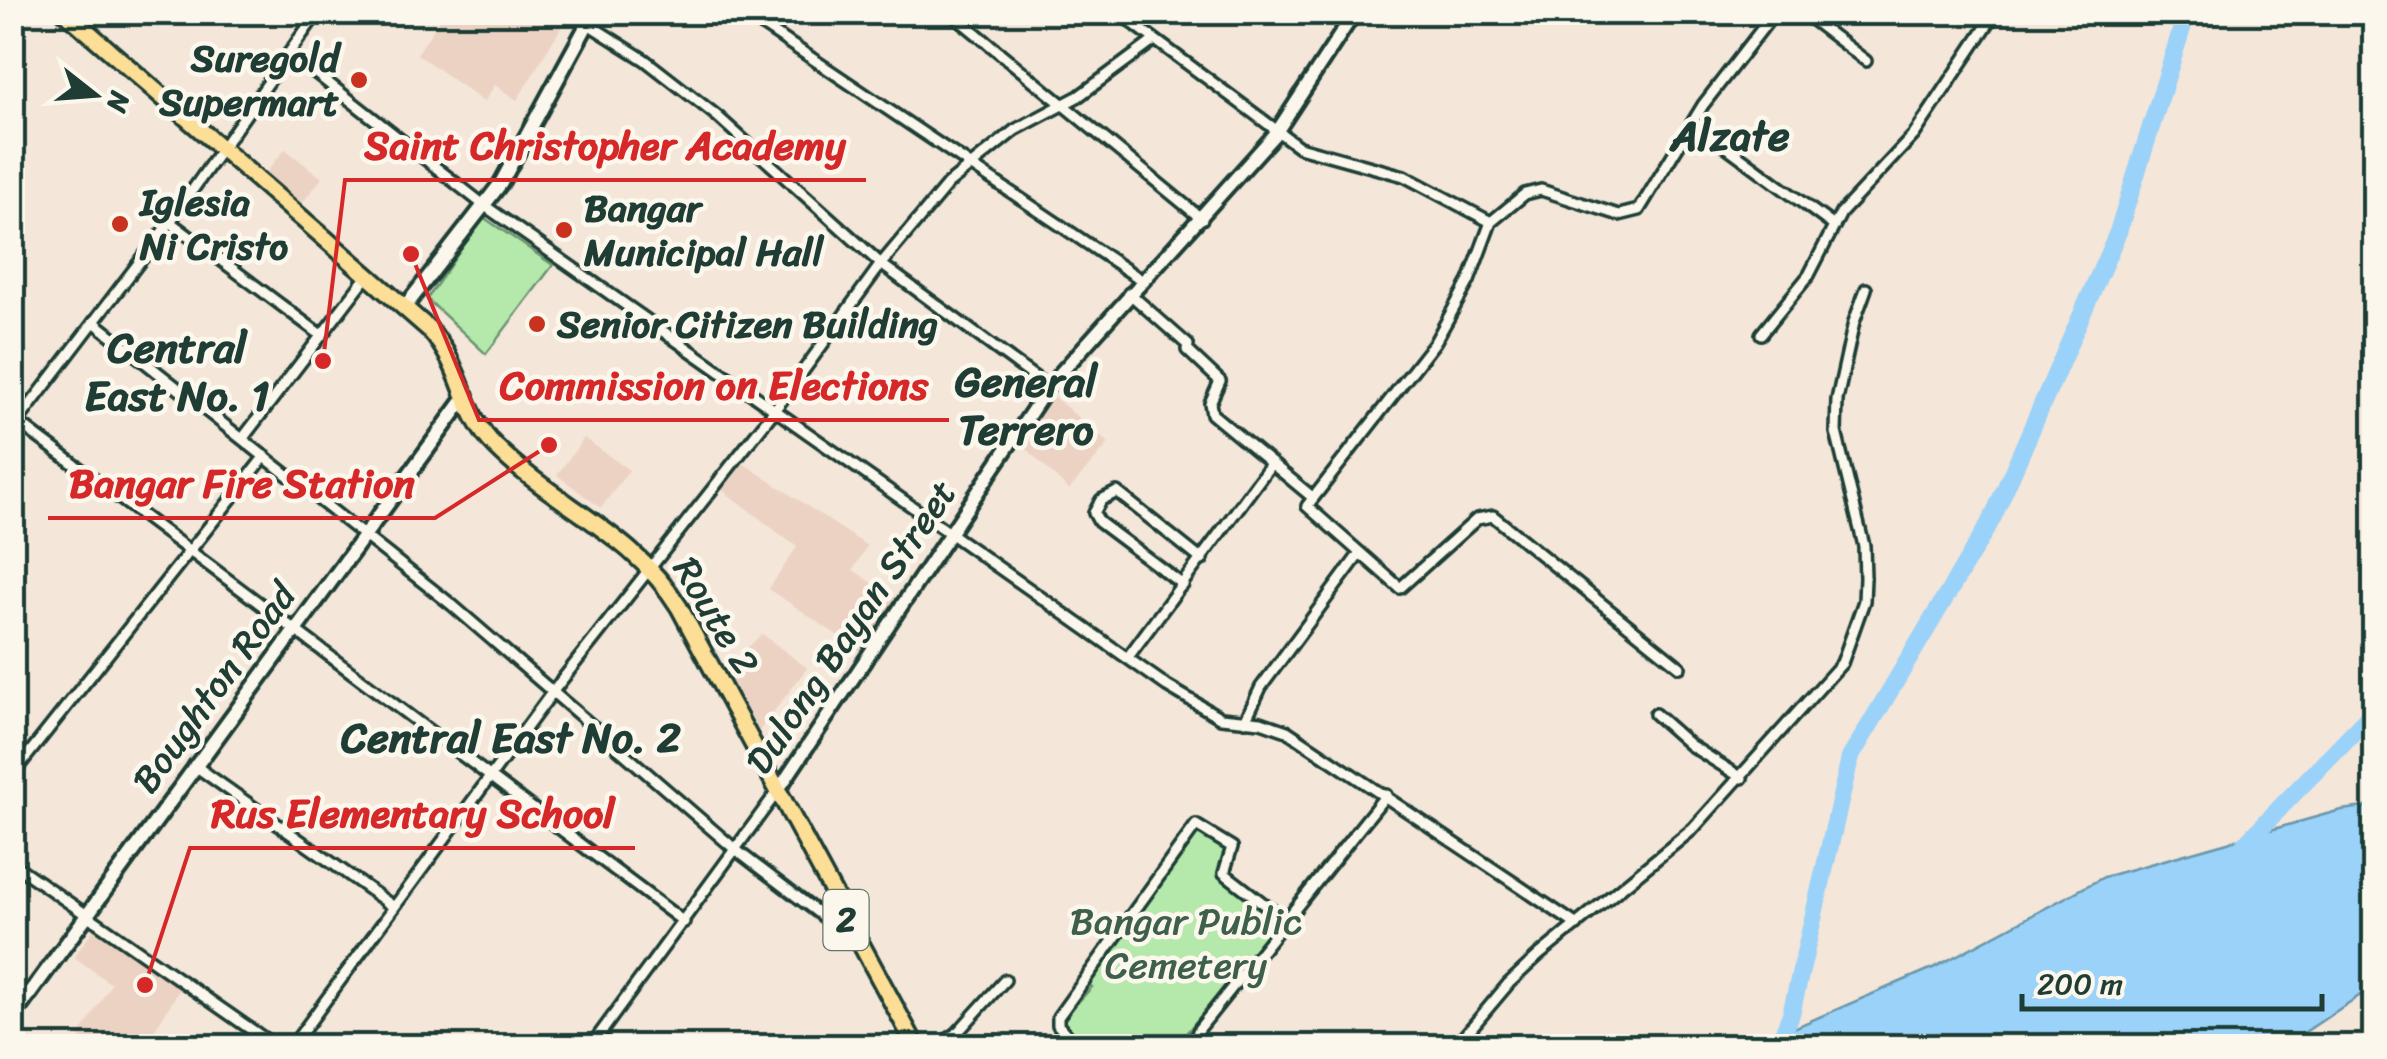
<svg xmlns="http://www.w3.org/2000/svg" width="2387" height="1059" font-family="Sriracha,sans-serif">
  <rect width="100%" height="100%" fill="#f4e6d9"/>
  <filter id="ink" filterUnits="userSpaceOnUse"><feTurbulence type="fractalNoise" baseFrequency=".01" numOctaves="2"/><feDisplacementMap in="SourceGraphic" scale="20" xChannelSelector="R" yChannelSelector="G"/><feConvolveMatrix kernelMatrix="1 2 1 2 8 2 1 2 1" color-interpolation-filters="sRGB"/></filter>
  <g filter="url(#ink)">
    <g fill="#ecd2c3">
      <path d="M445 12H570V13L517 100 495 85 484 102 417 54Z"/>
      <path d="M285 149 322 178 302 203 265 174Z"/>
      <path d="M1049 393 1109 443 1069 490 1018 441Z"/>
      <path d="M584 438 629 470 601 508 557 475Z"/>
      <path d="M740 461 867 546 853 570 901 602 865 654 769 589 797 547 721 489Z"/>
      <path d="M762 634 807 668 759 731 725 669Z"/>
      <path d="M95 927 181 987 145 1046H92L79 1037 111 984 74 957Z"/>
    </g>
    <g fill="#b4e9ab" stroke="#6a9370" stroke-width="2.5">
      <path d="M483 217 553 265 486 354 427 299Z"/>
      <path d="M1196 829 1229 853 1221 876 1281 920 1178 1043 1180 1046H1080L1060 1022 1092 987 1086 983Z"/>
    </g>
    <path fill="#9ad2f9" stroke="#6996aa" stroke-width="2.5" d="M2374 806V986L2293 1040 2261 1046H1752L1935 967 2104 877 2341 810Z"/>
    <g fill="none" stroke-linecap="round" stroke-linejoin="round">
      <g stroke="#9ad2f9" stroke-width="18">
        <path d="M2240 849 2374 711"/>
        <path d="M1778 1046 1791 1014 1850 758 1992 519 2118 232 2187 12"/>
      </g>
      <g stroke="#1f3d34" stroke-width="16">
        <g id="minor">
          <path d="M743 12 1140 279"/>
          <path d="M950 12 1202 219"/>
          <path d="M1118 12 1299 147 1404 176 1491 222"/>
          <path d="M1802 12 1866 61"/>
          <path d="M588 24 645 60 717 116 881 264 1048 387"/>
          <path d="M290 53 485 206 1167 686 1221 718 1261 722 1287 731 1577 925"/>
          <path d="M1693 122 1834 226"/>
          <path d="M170 222 321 335"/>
          <path d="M1129 293 1188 345 1187 350 1220 381 1210 403 1212 414 1311 496"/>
          <path d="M94 322 452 605 736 850 855 941"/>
          <path d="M1761 334 1809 275 1841 213 1914 135 1996 12"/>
          <path d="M18 422 684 922"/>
          <path d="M12 429 170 222 318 12"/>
          <path d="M243 438 367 276"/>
          <path d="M1183 585 1099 522 1094 513 1101 500 1117 492 1202 560"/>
          <path d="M1128 657 1271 464"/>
          <path d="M1680 667 1493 516 1477 519 1400 588 1307 506 1435 342 1469 281 1491 222 1525 194 1541 190 1619 215 1639 210 1703 105 1775 12"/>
          <path d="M1655 714 1690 745 1742 778"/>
          <path d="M1245 721 1261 687 1360 553"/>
          <path d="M194 765 394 907"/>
          <path d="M12 775 265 456"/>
          <path d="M12 863 275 1046"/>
          <path d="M292 1046 554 690 774 411 881 264 948 184 1015 130 1079 96 1152 42"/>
          <path d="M591 1046 777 792"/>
          <path d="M938 1046 957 1033 1005 980"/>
          <path d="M1077 1046 1058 1025V1017L1196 825 1232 847 1224 873 1286 921"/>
          <path d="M1192 1046 1199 1029 1386 795"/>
          <path d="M1456 1046 1509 983 1539 955 1693 829 1842 663 1864 601 1865 578 1864 546 1836 432 1837 400 1854 322 1866 289"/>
        </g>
      </g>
      <g stroke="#1f3d34" stroke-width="19">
        <path id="tertiary" d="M777 792 1048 387 1276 133 1355 12"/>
      </g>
      <g stroke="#1f3d34" stroke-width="20">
        <g id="secondary">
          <path d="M405 307 501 183 594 12"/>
          <path d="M12 1018 467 395"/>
        </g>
      </g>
      <g stroke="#1f3d34" stroke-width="22">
        <path id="trunk" d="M65 12 429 329C466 371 460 412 496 447 555 506 633 533 679 607L916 1046"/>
      </g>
      <use href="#minor" stroke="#fbf7ec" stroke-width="9"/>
      <use href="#tertiary" stroke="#fbf7ec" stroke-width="11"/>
      <use href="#secondary" stroke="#fbf7ec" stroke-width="12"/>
      <use href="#trunk" stroke="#fcde96" stroke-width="15"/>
    </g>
  </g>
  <g fill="#c8321e" stroke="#fbf7ec" stroke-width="4">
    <circle cx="359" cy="80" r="10"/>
    <circle cx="120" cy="224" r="10"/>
    <circle cx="564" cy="230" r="10"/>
    <circle cx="537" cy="324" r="10"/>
  </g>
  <g text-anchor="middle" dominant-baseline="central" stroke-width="9" stroke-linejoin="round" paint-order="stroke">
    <rect fill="#fbf7ec" stroke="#61756b" stroke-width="2.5" x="823.5" y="890" width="45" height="60" rx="8"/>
    <g font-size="35" font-weight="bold" fill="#1f3d34">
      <text x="846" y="920">2</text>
    </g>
    <g font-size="38" font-weight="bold" fill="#1f3d34" stroke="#fbf7ec" text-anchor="start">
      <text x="339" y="58" text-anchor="end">Suregold<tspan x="339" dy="44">Supermart</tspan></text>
      <text x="140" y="202">Iglesia<tspan x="140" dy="44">Ni Cristo</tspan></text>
      <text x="584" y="208">Bangar<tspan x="584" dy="44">Municipal Hall</tspan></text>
      <text x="557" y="324">Senior Citizen Building</text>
    </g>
    <g font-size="38" fill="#1f3d34" stroke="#fbf7ec">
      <text transform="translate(716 616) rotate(59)">Route 2</text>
      <text transform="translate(851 627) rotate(-56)">Dulong Bayan Street</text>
      <text transform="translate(214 688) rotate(-54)">Boughton Road</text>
    </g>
    <g font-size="38" fill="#3d5f4c" stroke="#fbf7ec">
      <text x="1186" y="921">Bangar Public<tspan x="1186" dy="44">Cemetery</tspan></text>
    </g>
    <g font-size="42" font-weight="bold" fill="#1f3d34" stroke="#fbf7ec">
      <text x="1730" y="136">Alzate</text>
      <text x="177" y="348">Central<tspan x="177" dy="48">East No. 1</tspan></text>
      <text x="1026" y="382">General<tspan x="1026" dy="48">Terrero</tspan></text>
      <text x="511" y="738">Central East No. 2</text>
    </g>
  </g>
  <path fill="none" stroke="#d62828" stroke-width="4" d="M323 361L345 180H866M411 254L479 420H949M549 445L435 518H48M145 985L190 848H635"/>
  <g fill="#d62828" stroke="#fbf7ec" stroke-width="4">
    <circle cx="323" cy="361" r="10"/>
    <circle cx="411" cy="254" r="10"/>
    <circle cx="549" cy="445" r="10"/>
    <circle cx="145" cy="985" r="10"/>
  </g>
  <g font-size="40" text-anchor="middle" font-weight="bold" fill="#d62828" stroke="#fbf7ec" stroke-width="9" stroke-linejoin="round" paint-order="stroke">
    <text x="605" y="159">Saint Christopher Academy</text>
    <text x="714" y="399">Commission on Elections</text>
    <text x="242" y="497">Bangar Fire Station</text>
    <text x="413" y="827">Rus Elementary School</text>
  </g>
  <rect width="2387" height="1059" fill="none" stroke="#fbf7ec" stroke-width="50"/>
  <rect x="25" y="25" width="2337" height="1009" fill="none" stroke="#1f3d34" stroke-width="4" filter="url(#ink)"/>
  <g transform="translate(95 95) rotate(107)" stroke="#fbf7ec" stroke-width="8" paint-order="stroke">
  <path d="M0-8L18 38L0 25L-18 38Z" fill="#1f3d34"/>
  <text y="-15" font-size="28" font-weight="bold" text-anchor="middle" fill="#1f3d34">N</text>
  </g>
  <path d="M2022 994v15h300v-15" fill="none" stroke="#1f3d34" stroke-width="5"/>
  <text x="2037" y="994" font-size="30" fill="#1f3d34" stroke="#fbf7ec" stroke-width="8" paint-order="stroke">200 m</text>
</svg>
